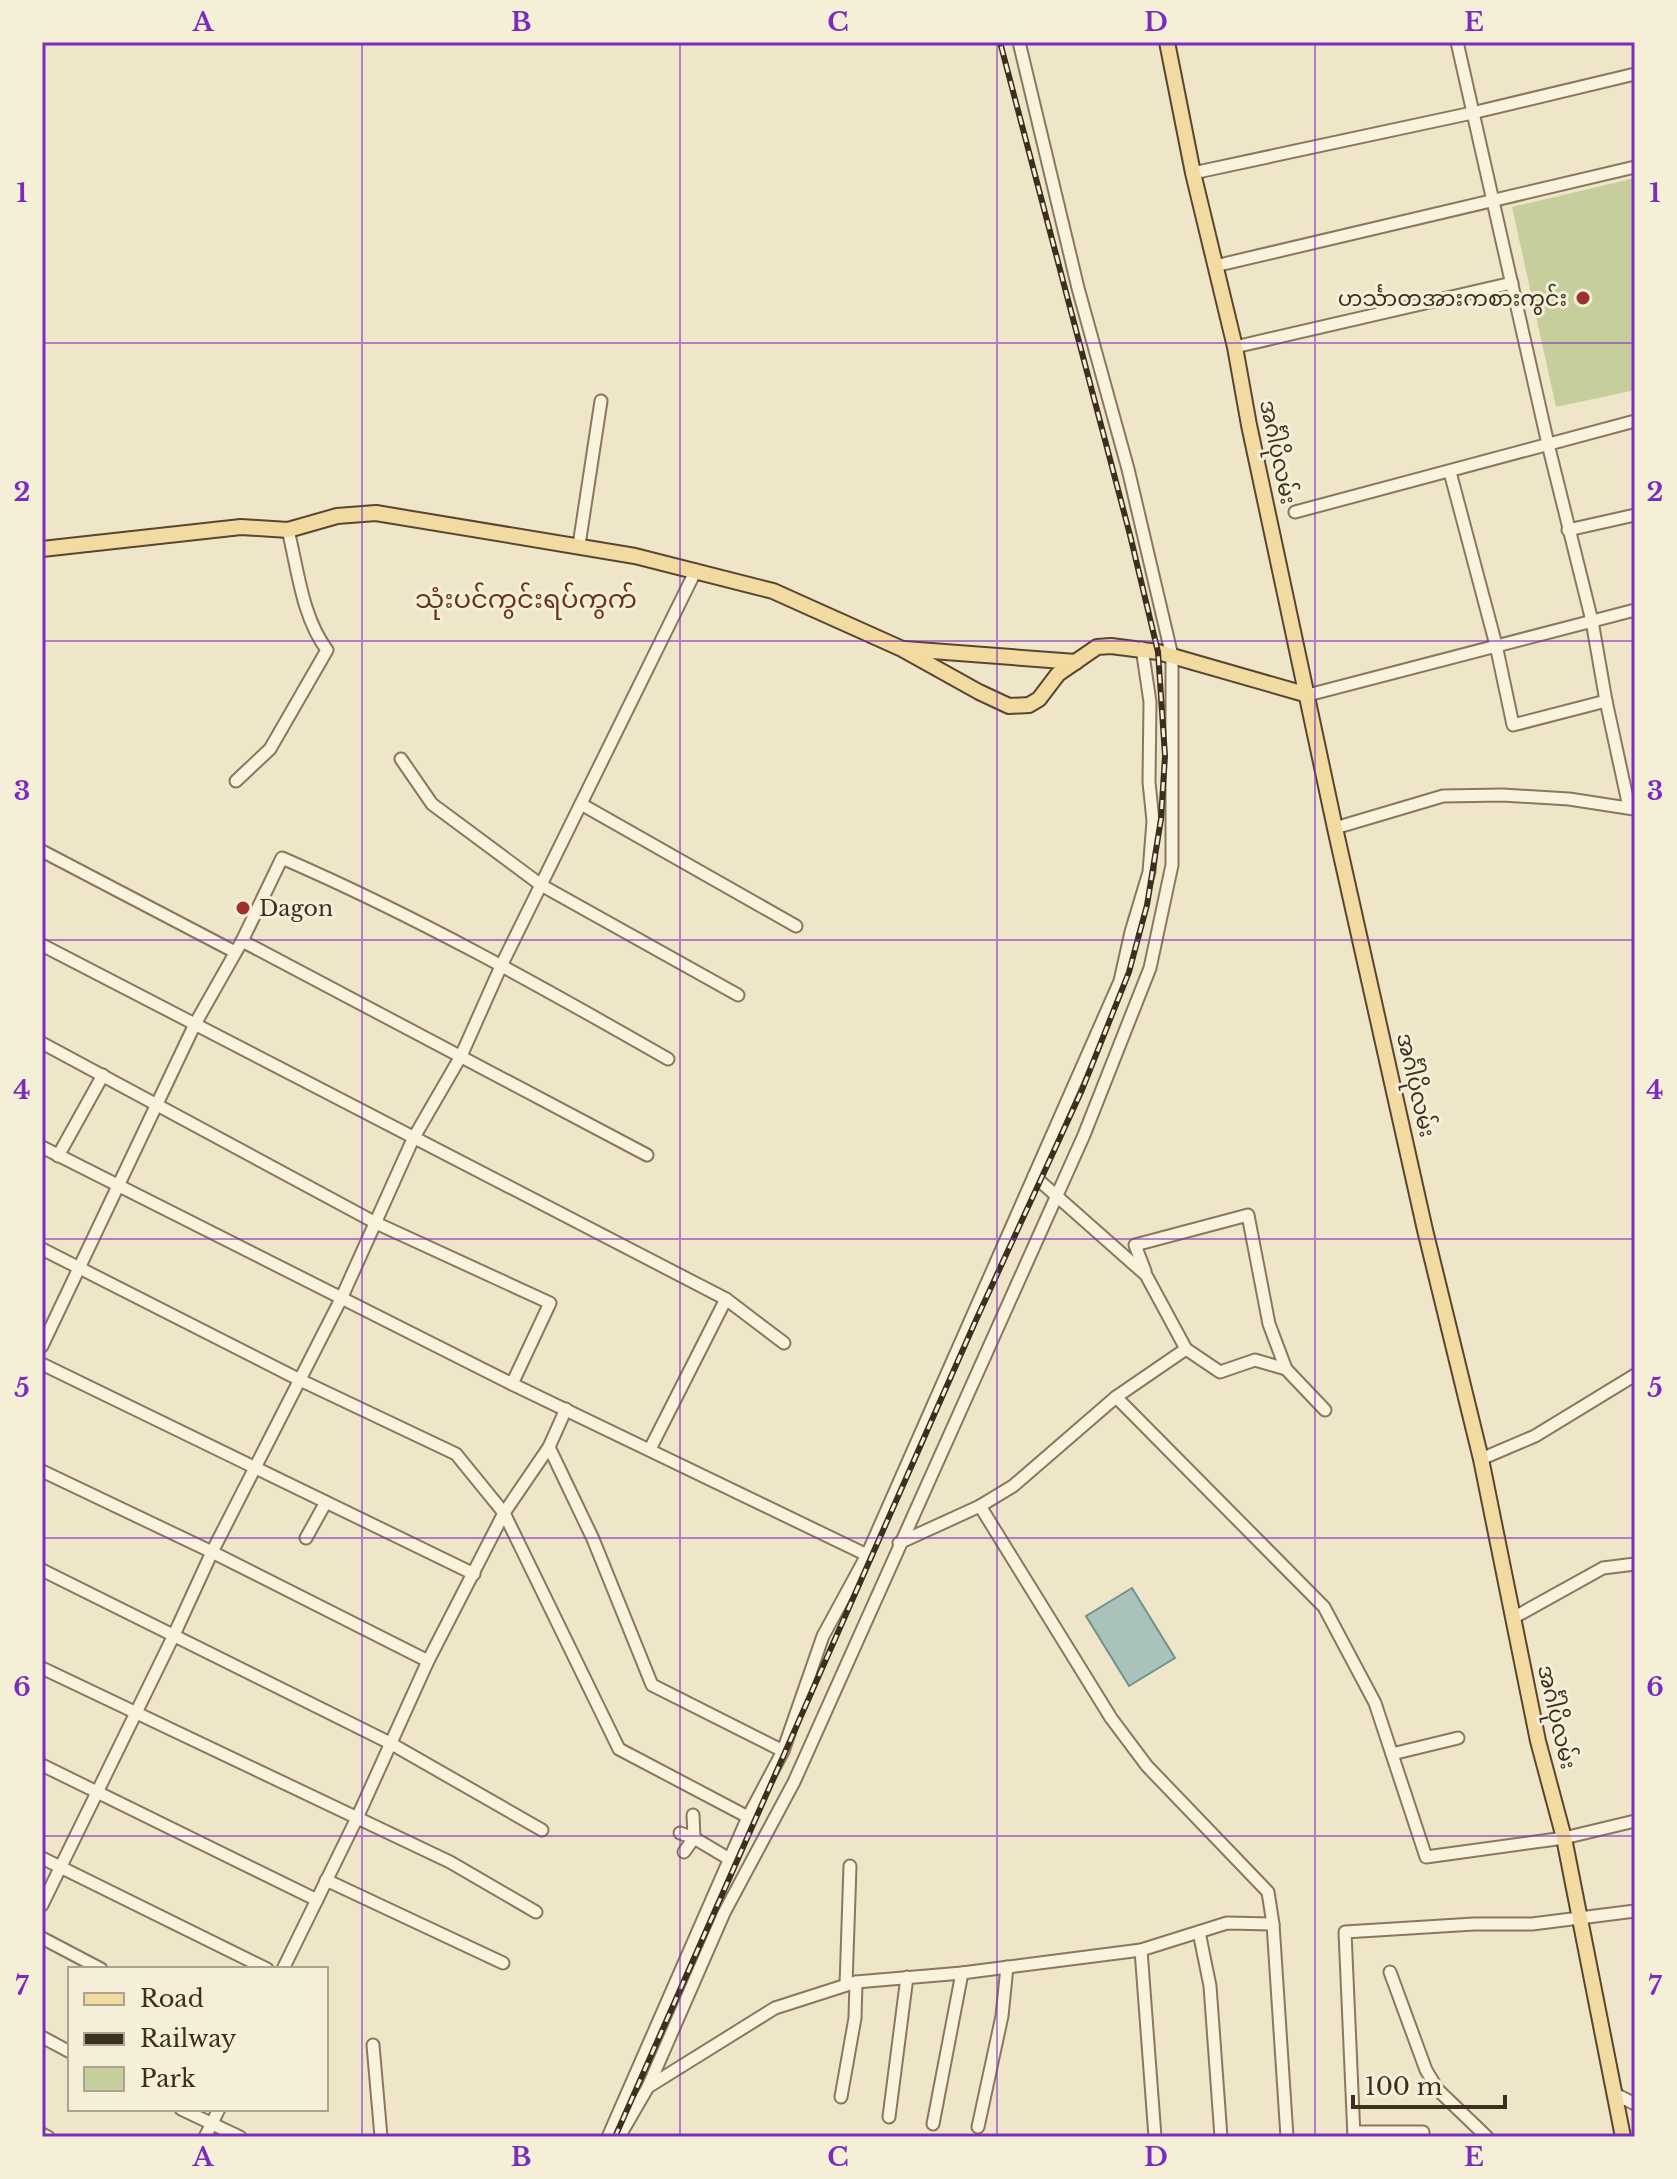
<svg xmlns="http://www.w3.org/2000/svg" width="1677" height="2179" font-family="'Libre Baskerville','Noto Sans Myanmar',serif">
  <rect width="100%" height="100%" fill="#efe5c8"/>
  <path fill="#c6ce9b" d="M1635 178V390L1556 407 1512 207Z"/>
  <path fill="#a9c3bc" stroke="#6f928b" stroke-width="2" d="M1132 1588 1175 1658 1129 1686 1086 1616Z"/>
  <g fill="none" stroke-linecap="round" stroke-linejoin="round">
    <g stroke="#8b775d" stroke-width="15">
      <g id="minor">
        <path d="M1457 42 1548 444 1592 621 1606 701 1629 807"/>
        <path d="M1193 173 1472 113 1635 74"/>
        <path d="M1215 266 1635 167"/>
        <path d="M1235 347 1512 283"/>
        <path d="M1450 472 1496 645 1513 725 1606 701"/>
        <path d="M1295 512 1635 421"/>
        <path d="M1568 530 1635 515"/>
        <path d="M579 545 601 401"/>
        <path d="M1308 695 1635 610"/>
        <path d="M401 759 432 804 541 885 738 995"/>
        <path d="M236 781 270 749 327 650C302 617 298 570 288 530"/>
        <path d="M581 804 796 926"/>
        <path d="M1335 828 1443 796 1503 795 1569 799 1634 809"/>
        <path d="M42 851 235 952"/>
        <path d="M242 941 647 1155"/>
        <path d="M42 945 726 1299 784 1343"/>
        <path d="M42 1043 376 1223 550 1303 512 1384"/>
        <path d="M42 1147 512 1384 867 1555"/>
        <path d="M58 1156 103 1075"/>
        <path d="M1034 1176 1146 1275 1186 1349 1220 1372 1255 1360 1286 1369 1325 1410"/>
        <path d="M42 1249 300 1380 456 1454 504 1513 619 1749 748 1817"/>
        <path d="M1145 1271 1135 1245 1248 1215 1269 1324 1286 1369"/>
        <path d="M42 1346 195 1024 242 941 282 858C416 916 542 987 668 1059"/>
        <path d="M42 1364 474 1574"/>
        <path d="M1116 1397 1324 1607 1375 1703 1426 1857 1564 1838 1635 1821"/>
        <path d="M549 1447 593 1539 652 1685 783 1751"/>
        <path d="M650 1449 726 1299"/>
        <path d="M1481 1459 1535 1436 1635 1375"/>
        <path d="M42 1471 212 1552 428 1661"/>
        <path d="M980 1506 1111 1718 1147 1766 1268 1892 1273 1924 1287 2137"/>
        <path d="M306 1538 326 1502"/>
        <path d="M899 1543 980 1506 1013 1486 1116 1397 1186 1349"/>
        <path d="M42 1570 390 1743 542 1830"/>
        <path d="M1513 1618 1603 1568 1635 1564"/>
        <path d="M42 1668 450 1862 536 1912"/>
        <path d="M1392 1754 1458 1738"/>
        <path d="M42 1765 317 1900"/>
        <path d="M680 1833 694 1838 731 1860"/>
        <path d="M684 1852 694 1838 693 1815"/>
        <path d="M42 1858 267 1969"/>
        <path d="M326 1880 503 1963"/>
        <path d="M42 1905 173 1637 212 1552 341 1299 413 1139 461 1056 502 964 696 570"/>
        <path d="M1199 1932 1210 1986 1221 2137"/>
        <path d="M42 1938 101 1969"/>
        <path d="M1141 1950 1155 2137"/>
        <path d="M283 1969 357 1818 428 1661 504 1513 549 1447 566 1409"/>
        <path d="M1390 1972 1426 2070 1438 2090 1487 2137"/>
        <path d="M846 1985 850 1866"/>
        <path d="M42 2037 70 2052"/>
        <path d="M373 2045 381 2137"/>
        <path d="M648 2087 724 1913 794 1782 1084 1135 1150 968 1172 865V656L1128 469 1078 288 1019 42"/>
        <path d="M1615 2094 1635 2104"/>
        <path d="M841 2097 855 2018 856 1982"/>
        <path d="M181 2109 240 2137"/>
        <path d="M889 2117 907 1977"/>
        <path d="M933 2124 962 1973"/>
        <path d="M978 2127 1002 2016 1007 1967"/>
        <path d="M1354 2132H1423V2137"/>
        <path d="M42 2134 48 2137"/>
        <path d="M205 2137 219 2109"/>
        <path d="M608 2137 748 1817 783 1751 823 1636 867 1555 1120 981 1131 932 1149 872 1153 821 1149 782 1150 702 1142 648"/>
        <path d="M619 2137 648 2087 775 2008 856 1982 962 1973 1141 1950 1227 1923 1273 1924"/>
        <path d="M1354 2137 1345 1932 1474 1924H1532L1635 1911"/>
      </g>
    </g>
    <g stroke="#594531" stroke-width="18">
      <g id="major">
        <path d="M1167 42 1193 173 1235 347 1249 425 1335 828 1425 1230 1481 1459 1538 1741 1564 1838 1623 2137"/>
        <path d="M42 549 241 527 288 530 337 516 376 513 635 556 773 591 900 648 979 692 1009 706 1029 705 1039 699 1058 674 1097 647 1111 646 1158 652 1308 695"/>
        <path d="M905 649 1076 662"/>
      </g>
    </g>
    <use href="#minor" stroke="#f9f2dc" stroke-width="11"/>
    <use href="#major" stroke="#f1dba1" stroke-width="14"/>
    <g stroke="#3c2f20" stroke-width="6">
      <path id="rail" d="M615 2137 976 1320 1082 1090 1129 972 1147 905 1161 819 1165 756 1158 652 1130 535 1000 42"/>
    </g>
    <use href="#rail" stroke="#f6efd8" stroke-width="3" stroke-dasharray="9" stroke-linecap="butt"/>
  </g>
  <path fill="none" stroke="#7b2cbf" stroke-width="2" stroke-opacity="0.55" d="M362 42V2137M680 42V2137M997 42V2137M1315 42V2137M42 343H1635M42 641H1635M42 940H1635M42 1239H1635M42 1538H1635M42 1836H1635"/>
  <g fill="#9b302c" stroke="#f6efd8" stroke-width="3">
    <circle cx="1583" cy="298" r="8"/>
    <circle cx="243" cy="908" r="8"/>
  </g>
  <g text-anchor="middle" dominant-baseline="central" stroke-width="6" stroke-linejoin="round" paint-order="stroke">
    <g font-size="22" fill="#3c2f20" stroke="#f6efd8" text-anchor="end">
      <text x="1567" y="298">ဟင်္သာတအားကစားကွင်း</text>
      <text x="259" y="908" text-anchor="start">Dagon</text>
    </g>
    <g font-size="22" fill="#3c2f20" stroke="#f6efd8">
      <text transform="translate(1278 452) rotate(78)">အင်္ဂါပိုလမ်း</text>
      <text transform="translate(1416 1085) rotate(77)">အင်္ဂါပိုလမ်း</text>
      <text transform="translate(1557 1717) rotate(77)">အင်္ဂါပိုလမ်း</text>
    </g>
    <g font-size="26" fill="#68321f" stroke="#f6efd8">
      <text x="526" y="599">သုံးပင်ကွင်းရပ်ကွက်</text>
    </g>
  </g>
  <rect width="1677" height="2179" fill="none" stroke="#f6efd8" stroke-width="88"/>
  <rect x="68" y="1967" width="260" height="144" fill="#f6efd8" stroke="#aca28e" stroke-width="2"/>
  <rect x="84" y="1993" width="40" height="12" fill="#f1dba1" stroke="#aca28e" stroke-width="2"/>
  <text x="140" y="2007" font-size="24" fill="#3c2f20">Road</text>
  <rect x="84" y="2033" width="40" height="12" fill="#3c2f20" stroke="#aca28e" stroke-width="2"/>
  <text x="140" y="2047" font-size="24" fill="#3c2f20">Railway</text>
  <rect x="84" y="2067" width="40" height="24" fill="#c6ce9b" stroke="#aca28e" stroke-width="2"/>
  <text x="140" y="2087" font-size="24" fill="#3c2f20">Park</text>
  <path d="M1353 2095v12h152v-12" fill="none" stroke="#3c2f20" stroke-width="4"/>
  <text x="1365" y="2095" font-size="24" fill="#3c2f20" stroke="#f6efd8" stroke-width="6" paint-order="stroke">100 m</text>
  <rect x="44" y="44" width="1589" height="2091" fill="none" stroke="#7b2cbf" stroke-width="3"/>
  <g font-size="26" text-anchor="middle" font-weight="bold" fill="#7b2cbf">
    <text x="203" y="31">A</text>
    <text x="521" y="31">B</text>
    <text x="838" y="31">C</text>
    <text x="1156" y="31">D</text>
    <text x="1474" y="31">E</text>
    <text x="22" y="202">1</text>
    <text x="1655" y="202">1</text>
    <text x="22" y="501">2</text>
    <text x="1655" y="501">2</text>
    <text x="22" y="800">3</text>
    <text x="1655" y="800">3</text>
    <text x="22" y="1099">4</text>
    <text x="1655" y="1099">4</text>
    <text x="22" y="1397">5</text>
    <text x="1655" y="1397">5</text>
    <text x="22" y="1696">6</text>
    <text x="1655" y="1696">6</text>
    <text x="22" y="1995">7</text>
    <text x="1655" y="1995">7</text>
    <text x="203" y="2166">A</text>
    <text x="521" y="2166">B</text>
    <text x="838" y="2166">C</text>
    <text x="1156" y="2166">D</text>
    <text x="1474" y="2166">E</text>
  </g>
</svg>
